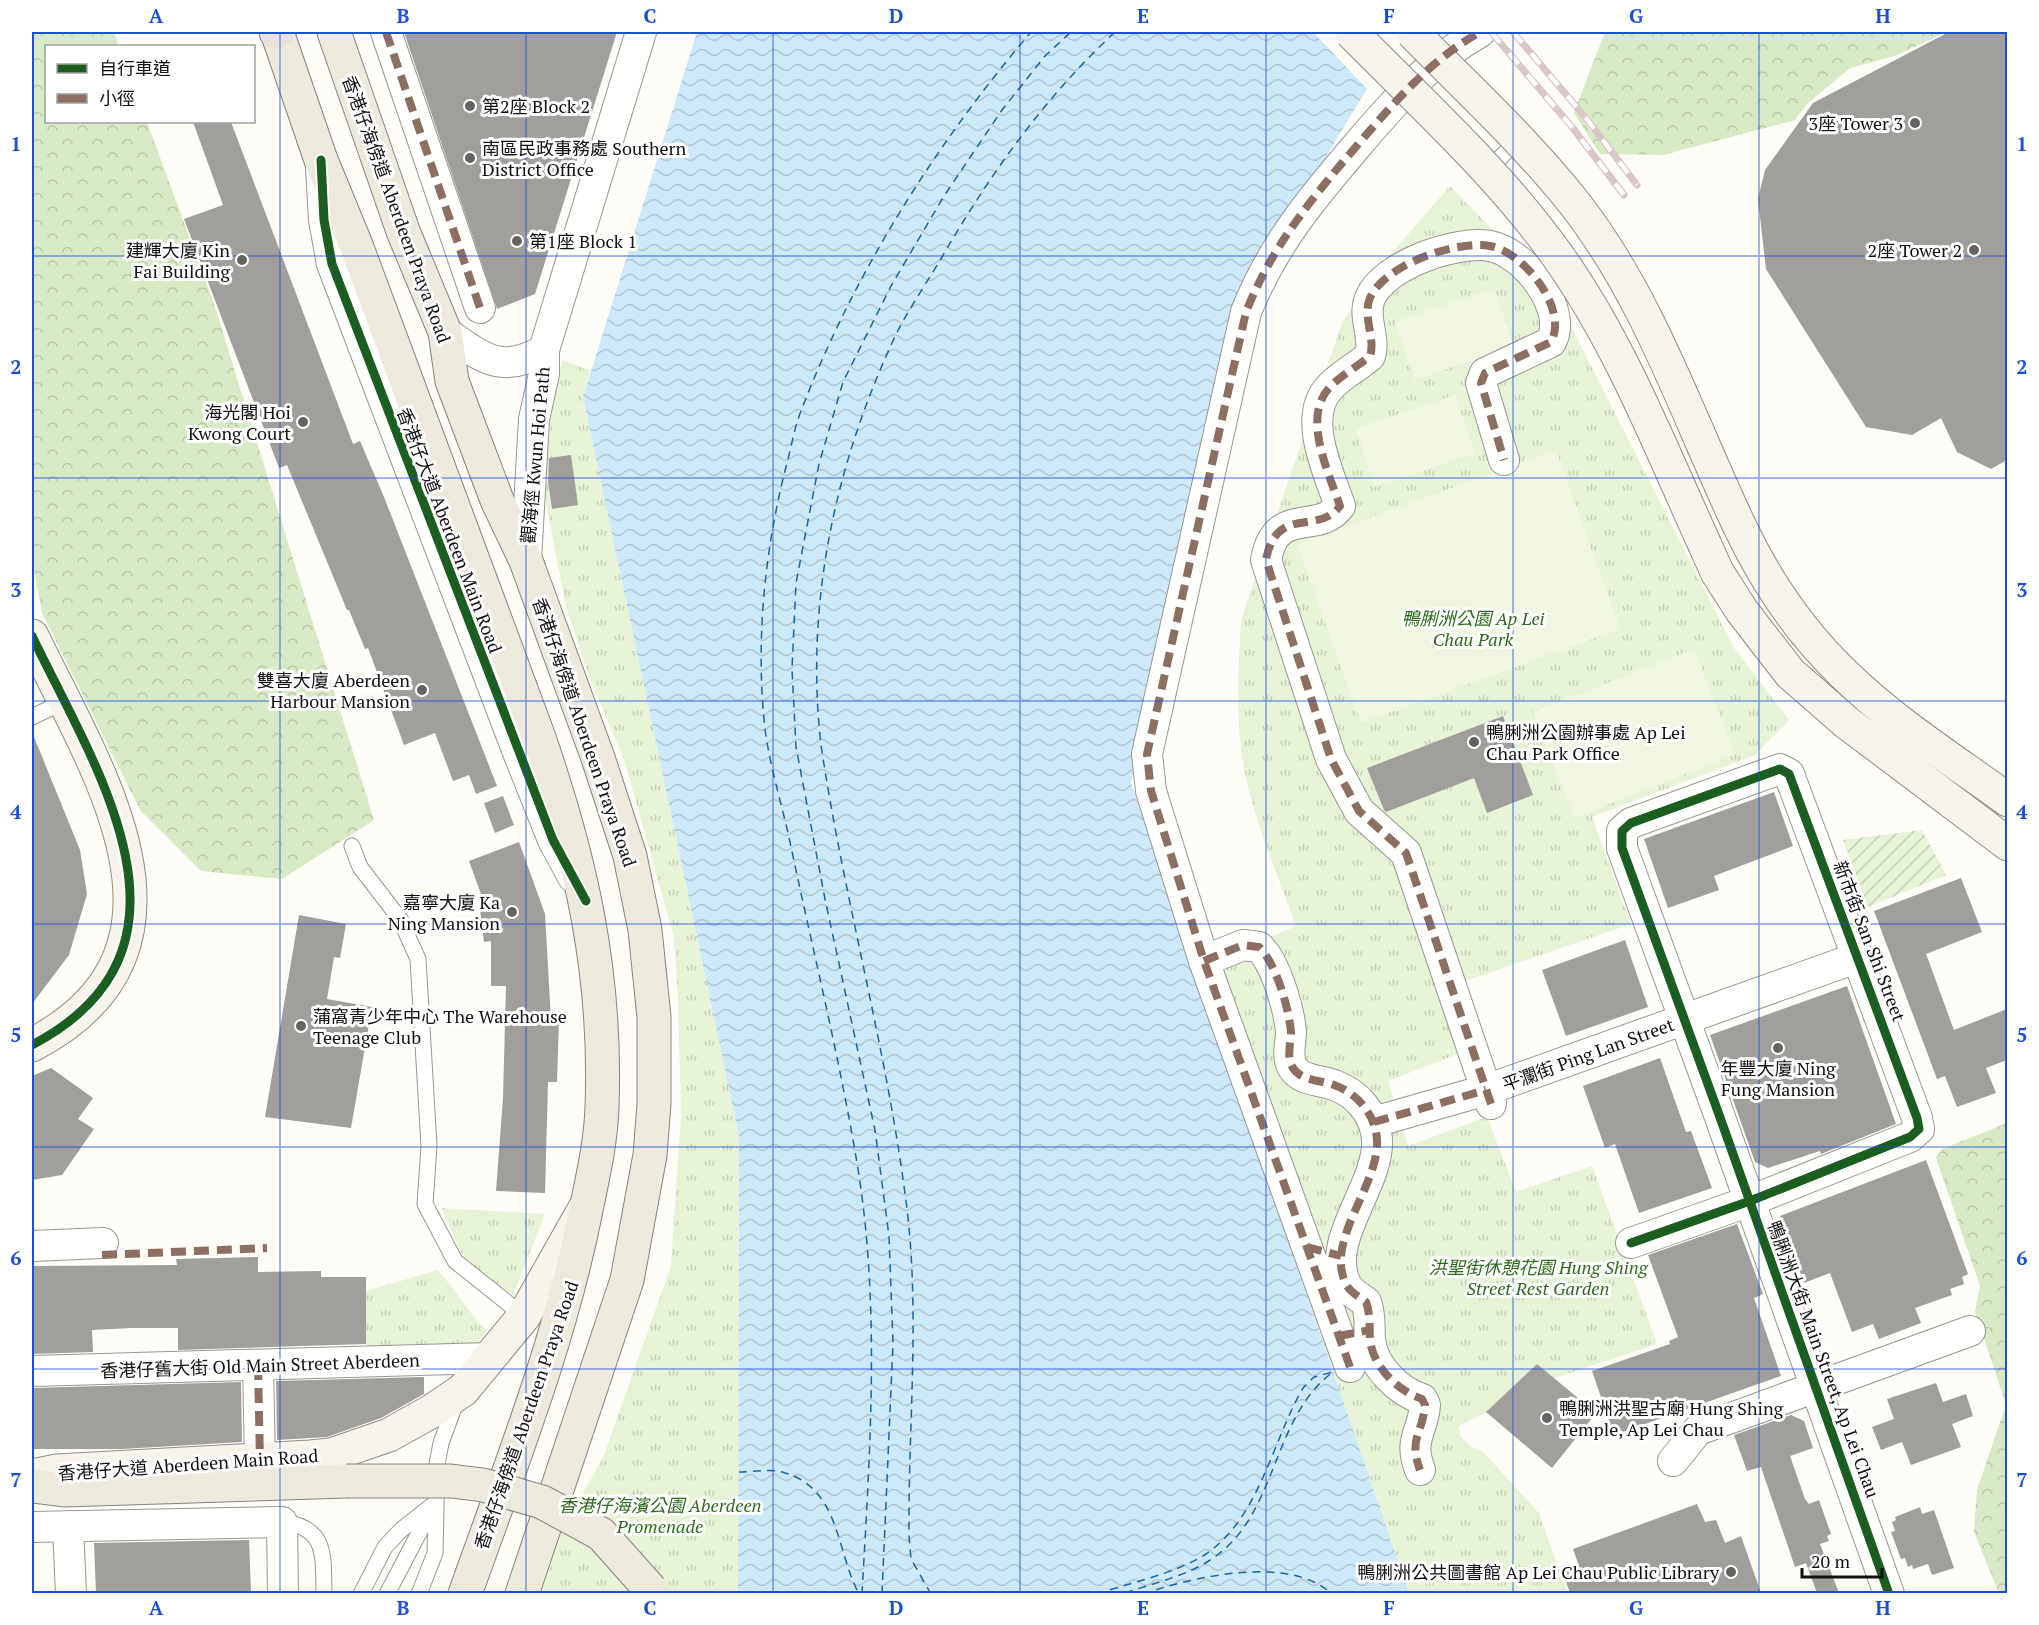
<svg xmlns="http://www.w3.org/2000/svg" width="2039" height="1625" font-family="'PT Serif','Noto Sans TC',serif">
  <defs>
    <pattern id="grass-tufts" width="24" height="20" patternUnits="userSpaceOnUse" patternTransform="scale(1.5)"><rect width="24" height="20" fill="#e7f3d7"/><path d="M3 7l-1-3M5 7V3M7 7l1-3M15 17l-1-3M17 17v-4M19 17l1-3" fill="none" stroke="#c5cfb8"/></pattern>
    <pattern id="forest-crowns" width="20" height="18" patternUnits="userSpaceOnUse" patternTransform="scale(1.5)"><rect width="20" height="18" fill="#d8eac5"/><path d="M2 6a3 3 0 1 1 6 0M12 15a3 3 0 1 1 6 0" fill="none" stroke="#b8c8a8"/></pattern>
    <pattern id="garden-furrows" width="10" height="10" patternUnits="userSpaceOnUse" patternTransform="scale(1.5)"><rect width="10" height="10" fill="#e7f3d7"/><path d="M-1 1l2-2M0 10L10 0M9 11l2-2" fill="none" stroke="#c5cfb8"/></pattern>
    <pattern id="water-waves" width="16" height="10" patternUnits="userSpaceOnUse" patternTransform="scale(1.5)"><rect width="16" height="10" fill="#cde8f7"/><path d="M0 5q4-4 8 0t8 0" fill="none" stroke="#afc6d3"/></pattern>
  </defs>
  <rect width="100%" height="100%" fill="#fdfcf7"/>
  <g fill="url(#grass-tufts)">
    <path d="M1450 186 1529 267 1562 309 1734 648 1789 720 1755 755 1592 817 1631 924 1465 981 1486 1043 1388 1081 1408 1146 1487 1117 1516 1192 1592 1166 1657 1344 1552 1379 1537 1364 1485 1413 1459 1426 1460 1436 1469 1445 1484 1453 1539 1513 1567 1593H1409L1195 970 1296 926C1276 869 1248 808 1241 748 1236 706 1239 662 1241 620L1342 323 1372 276Z"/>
    <path d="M563 360 590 371 583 397 739 1136 738 1593 536 1594 552 1547 603 1458 671 1266 681 1116 678 998 674 937 624 759 590 679 566 607 541 477 544 426Z"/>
    <path d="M442 1208 545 1214 513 1295 482 1274 460 1252Z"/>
    <path d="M438 1270C456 1290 468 1313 487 1331L476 1345 366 1348V1291Z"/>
  </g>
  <g fill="url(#forest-crowns)">
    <path d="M32 32H114L119 46H46V122H147L214 304 374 820 282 879 201 871 140 810 42 613 32 559Z"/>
    <path d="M1605 32H1947L1897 55 1850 68 1807 104 1795 120 1663 155 1600 154 1574 113Z"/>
    <path d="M2007 1123V1593H1999L1974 1532 1977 1490 2006 1405 1975 1311 1980 1286 1936 1158 1942 1149Z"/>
  </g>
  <path fill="url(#garden-furrows)" d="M1922 830 1946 875 1868 907 1843 840Z"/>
  <g fill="#f0f6e1">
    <path d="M1494 288 1514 346 1415 380 1395 322Z"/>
    <path d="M1455 395 1475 453 1375 487 1355 429Z"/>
    <path d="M1556 450 1620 629 1361 723 1297 544Z"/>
    <path d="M1694 649 1735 754 1574 818 1533 712Z"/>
  </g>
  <path fill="url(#water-waves)" d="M697 32H1409L1374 77 1245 291 1131 783 1409 1593H738L739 1136 583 397Z"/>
  <path fill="#fdfcf7" d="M1313 32H1412L1369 91Z"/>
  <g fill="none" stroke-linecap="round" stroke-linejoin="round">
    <g stroke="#1768a6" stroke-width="1.5" stroke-dasharray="8 6" stroke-linecap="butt">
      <path d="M739 1472C753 1472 772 1468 785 1473 840 1489 836 1551 859 1594"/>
      <path d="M862 1594C870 1449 881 1301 856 1157 838 1051 812 947 790 842 782 805 770 767 765 729 755 639 765 546 788 459 792 443 795 426 801 411 853 275 936 143 1031 32"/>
      <path d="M882 1594 893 1343 889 1236 875 1130 825 899 796 747 792 669 796 583 819 464 843 382 891 286 944 196 1002 110 1045 56 1071 32"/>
      <path d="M931 1594 911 1559 909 1536C908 1427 920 1318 907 1209 888 1053 844 900 821 745 805 607 834 469 892 343 905 314 925 286 942 257 990 174 1045 97 1115 32"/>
      <path d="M1097 1594C1132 1582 1175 1574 1206 1554 1260 1517 1272 1441 1303 1388L1314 1377 1333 1372C1272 1417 1278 1511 1216 1556 1189 1576 1153 1583 1122 1594"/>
      <path d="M1143 1594C1193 1577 1289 1554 1332 1594"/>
    </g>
  </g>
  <g fill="#a19f9c">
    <path d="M404 32H617L535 294 497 309Z"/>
    <path d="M1949 32H2007V460L1991 469 1957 452 1941 418 1912 435 1866 427 1766 269 1758 199 1765 170 1813 103Z"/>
    <path d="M193 122H231L353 444 360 441 384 497 497 786 476 794 469 775 453 781 435 733 404 745 368 648 365 649 349 610H347L287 465 279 468 184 219 223 205Z"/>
    <path d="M571 455 578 505 552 509 548 481 549 458Z"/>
    <path d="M1503 716 1533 795 1487 813 1474 778 1386 812 1384 810 1367 768Z"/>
    <path d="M32 732 80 850 87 894 69 955 32 1004Z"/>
    <path d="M1774 792 1793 846 1714 876 1719 890 1668 908 1644 839Z"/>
    <path d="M503 796 514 825 495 833 484 803Z"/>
    <path d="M519 842 545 914 551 1020H559L557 1082H548L545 1193 496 1191 503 1098 506 986H491V941L484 942 480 909 486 908 469 861Z"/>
    <path d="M1961 878 1982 932 1926 954 1954 1030 2007 1009V1060L1986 1068 1996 1093 1957 1107 1945 1076 1937 1079 1874 911Z"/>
    <path d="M299 915 346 924 340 958 334 957 327 999 372 1007 351 1128 265 1117Z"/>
    <path d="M1625 940 1648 1007 1566 1036 1542 970Z"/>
    <path d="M1847 986 1896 1124 1821 1154 1820 1151 1768 1168 1755 1162 1710 1035Z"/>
    <path d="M1660 1058 1686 1132 1691 1131 1712 1188 1639 1213 1615 1144 1605 1148 1583 1086Z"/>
    <path d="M51 1068 93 1098 78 1119 94 1129 62 1175 32 1180V1076Z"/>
    <path d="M1926 1160 1968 1274 1962 1277 1964 1284 1950 1289 1952 1295 1915 1308 1921 1323 1879 1339 1873 1324 1852 1332 1830 1273 1804 1283 1780 1216Z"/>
    <path d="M1737 1224 1763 1294 1754 1298 1781 1376 1614 1435 1592 1371 1670 1344 1669 1341 1678 1337 1648 1255Z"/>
    <path d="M258 1257V1272L321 1271V1277H366V1344L178 1350V1328H131L92 1330 93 1352 32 1354V1266L177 1265 176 1259Z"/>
    <path d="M1537 1364 1596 1413 1552 1468 1486 1412Z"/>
    <path d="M424 1377V1394L381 1418 327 1437 277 1440 276 1381Z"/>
    <path d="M241 1382 242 1442 122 1449H32V1388Z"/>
    <path d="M1936 1383 1943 1402 1966 1394 1973 1416 1952 1424 1961 1447 1911 1465 1902 1442 1881 1450 1872 1427 1894 1419 1887 1399Z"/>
    <path d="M1791 1415 1804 1421 1813 1448 1790 1456 1805 1499 1809 1504 1819 1500 1831 1534 1827 1536 1829 1541 1820 1544 1839 1593H1817L1806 1563 1795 1567 1761 1467 1747 1471 1734 1435Z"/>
    <path d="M1697 1504 1705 1522 1716 1520 1725 1543 1741 1536 1761 1593H1570L1563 1573 1579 1566 1573 1549Z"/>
    <path d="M1920 1507 1922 1514 1934 1510 1954 1568 1932 1575 1928 1564 1913 1569 1912 1565 1908 1567 1905 1558 1901 1559 1891 1532 1895 1531 1892 1522 1896 1520 1895 1517Z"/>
    <path d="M249 1540 251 1593H96L94 1543Z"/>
  </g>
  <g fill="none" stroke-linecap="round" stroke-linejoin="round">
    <g stroke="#979795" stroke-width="17">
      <g id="lane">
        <path d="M1487 171 1518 140"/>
        <path d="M32 717 63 702"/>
        <path d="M352 846 360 867 400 919 418 959 429 1146 425 1204 455 1261 524 1316"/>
        <path d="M282 1522C328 1527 323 1557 324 1594"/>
        <path d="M361 1594 385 1547 401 1530 434 1504"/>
        <path d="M387 1594 430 1512"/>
        <path d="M419 1594 435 1553 437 1464 441 1443 456 1402"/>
      </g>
    </g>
    <g stroke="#979795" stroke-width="32">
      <g id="street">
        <path d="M386 32 480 308"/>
        <path d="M321 168 324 220 332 264 519 755 553 840 573 877"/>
        <path d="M445 332C481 356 500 376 544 350"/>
        <path d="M526 561 534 419 544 374V350L641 32"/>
        <path d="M1204 961 1243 945 1259 947C1276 963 1289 1009 1291 1032 1291 1043 1286 1057 1293 1068 1301 1081 1321 1080 1334 1085 1357 1093 1375 1114 1377 1139 1380 1185 1324 1240 1346 1284 1349 1291 1359 1297 1366 1302 1371 1315 1369 1327 1370 1340 1373 1367 1398 1391 1422 1399L1425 1405C1423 1433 1408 1438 1420 1470"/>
        <path d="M1491 1104 1406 853 1359 811 1331 759 1266 560C1276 504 1318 536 1340 506 1329 473 1301 417 1330 387 1341 375 1357 367 1370 356 1376 338 1362 317 1370 298 1384 265 1456 240 1490 246 1524 252 1569 309 1551 342L1485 373 1481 383 1504 460"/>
        <path d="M1374 1122 1486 1090 1859 957"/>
        <path d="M1631 1243 1750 1201 1910 1137 1919 1129 1917 1118 1789 774 1780 769 1631 823 1622 831V848C1713 1096 1802 1344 1889 1594"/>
        <path d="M32 1246 103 1243"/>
        <path d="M258 1365 260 1461"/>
        <path d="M1350 1367 1204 961 1151 791 1147 754 1246 312C1273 244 1313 197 1360 142 1397 99 1431 60 1480 32"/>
        <path d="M32 1371 489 1358"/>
        <path d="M1673 1461 1698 1430 1970 1331"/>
        <path d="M68 1526 71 1594"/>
        <path d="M32 1527 282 1522 283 1594"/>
      </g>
    </g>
    <g stroke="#8e8d8b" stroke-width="35">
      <g id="secondary">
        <path d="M1740 527C1766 582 1801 633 1845 675 1893 722 1953 760 2008 800"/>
        <path d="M1705 545 1717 572 1742 611 1790 673 1846 722 2008 844"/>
        <path d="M32 636C95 768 217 948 32 1045"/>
        <path d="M32 1476 57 1471 310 1457 331 1455 389 1435 432 1411 463 1390 524 1316 585 1208"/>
      </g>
    </g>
    <g stroke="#858482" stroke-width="35">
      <g id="primary">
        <path d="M277 32 321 160 356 245 538 735C581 859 607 974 602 1107 601 1141 593 1176 586 1210 560 1342 510 1467 465 1594"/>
        <path d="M334 32 403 231 445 332 452 381 497 500 526 561 598 758 630 856 645 930 654 1017V1104L650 1155 627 1280 522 1594"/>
        <path d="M32 1486 64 1490 346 1481"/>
      </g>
    </g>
    <g stroke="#858482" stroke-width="35">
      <path id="highway" d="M276 32H277"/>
    </g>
    <use href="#lane" stroke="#fffffe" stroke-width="15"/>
    <use href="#street" stroke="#fffffe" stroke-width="30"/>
    <use href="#secondary" stroke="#f6f4eb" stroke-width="33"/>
    <use href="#primary" stroke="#ede9dc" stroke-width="33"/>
    <use href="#highway" stroke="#eae1d8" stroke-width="33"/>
    <g stroke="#d9c6c7" stroke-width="7">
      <g id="rail">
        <path d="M1491 32 1572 127 1624 195"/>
        <path d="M1513 32 1586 118 1637 185"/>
      </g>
    </g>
    <use href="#rail" stroke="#fff" stroke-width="4.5" stroke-dasharray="14" stroke-linecap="butt"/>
    <g stroke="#8e8d8b" stroke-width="35" stroke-linecap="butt">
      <g id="secondary-bridge">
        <path d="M1351 32C1423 105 1503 177 1562 262 1622 348 1661 449 1705 545"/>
        <path d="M1412 32C1467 88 1526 142 1575 204 1650 300 1688 418 1740 527"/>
      </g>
    </g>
    <g stroke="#858482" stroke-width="35" stroke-linecap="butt">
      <path id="primary-bridge" d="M346 1481H451L483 1485 542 1502 601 1534 651 1590"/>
    </g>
    <use href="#secondary-bridge" stroke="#f6f4eb" stroke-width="33"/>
    <use href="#primary-bridge" stroke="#ede9dc" stroke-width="33"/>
    <g stroke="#8d6e63" stroke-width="8" stroke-dasharray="15 8" stroke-linecap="butt">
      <path d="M386 32 480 308"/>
      <path d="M1204 961 1243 945 1259 947C1276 963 1289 1009 1291 1032 1291 1043 1286 1057 1293 1068 1301 1081 1321 1080 1334 1085 1357 1093 1375 1114 1377 1139 1380 1185 1324 1240 1346 1284 1349 1291 1359 1297 1366 1302 1371 1315 1369 1327 1370 1340 1373 1367 1398 1391 1422 1399L1425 1405C1423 1433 1408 1438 1420 1470"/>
      <path d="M1491 1104 1406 853 1359 811 1331 759 1266 560C1276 504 1318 536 1340 506 1329 473 1301 417 1330 387 1341 375 1357 367 1370 356 1376 338 1362 317 1370 298 1384 265 1456 240 1490 246 1524 252 1569 309 1551 342L1485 373 1481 383 1504 460"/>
      <path d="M1374 1122 1486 1090"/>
      <path d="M1307 1247 1341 1256"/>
      <path d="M102 1255 267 1248"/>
      <path d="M1339 1336 1370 1330"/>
      <path d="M258 1365 260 1461"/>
      <path d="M1350 1367 1204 961 1151 791 1147 754 1246 312C1273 244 1313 197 1360 142 1397 99 1431 60 1480 32"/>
    </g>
    <g stroke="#fff" stroke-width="13">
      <g id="cycleway">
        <path d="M321 160 324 220 332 264 553 840 586 901"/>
        <path d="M32 636C95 768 217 948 32 1045"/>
        <path d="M1631 1243 1750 1201 1910 1137 1919 1129 1917 1118 1789 774 1780 769 1631 823 1622 831V848C1713 1096 1802 1344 1889 1594"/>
      </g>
    </g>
    <use href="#cycleway" stroke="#1b5e20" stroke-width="9"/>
  </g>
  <path fill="none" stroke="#1d4ed8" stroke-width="1.5" stroke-opacity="0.55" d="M280 32V1594M526 32V1594M773 32V1594M1020 32V1594M1266 32V1594M1513 32V1594M1759 32V1594M32 256H2008M32 478H2008M32 701H2008M32 924H2008M32 1147H2008M32 1369H2008"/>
  <g fill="#646362" stroke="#fff" stroke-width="2">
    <circle cx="470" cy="106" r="6"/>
    <circle cx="1915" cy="123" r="6"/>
    <circle cx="470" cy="158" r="6"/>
    <circle cx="517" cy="241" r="6"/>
    <circle cx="1974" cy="250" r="6"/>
    <circle cx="242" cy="260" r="6"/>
    <circle cx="303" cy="422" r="6"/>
    <circle cx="422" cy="690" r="6"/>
    <circle cx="1474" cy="742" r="6"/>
    <circle cx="512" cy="912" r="6"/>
    <circle cx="301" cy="1026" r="6"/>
    <circle cx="1778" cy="1048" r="6"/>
    <circle cx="1547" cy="1418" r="6"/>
    <circle cx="1731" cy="1572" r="6"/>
  </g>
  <g text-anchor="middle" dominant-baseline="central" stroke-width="6" stroke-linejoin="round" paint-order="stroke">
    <g font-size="18" fill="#111" stroke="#fff" text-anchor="end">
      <text x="482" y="106" text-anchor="start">第2座 Block 2</text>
      <text x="1903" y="123">3座 Tower 3</text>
      <text x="482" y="148" text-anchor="start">南區民政事務處 Southern<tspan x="482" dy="21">District Office</tspan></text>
      <text x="529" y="241" text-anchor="start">第1座 Block 1</text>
      <text x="230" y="250">建輝大廈 Kin<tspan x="230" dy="21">Fai Building</tspan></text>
      <text x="1962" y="250">2座 Tower 2</text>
      <text x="291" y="412">海光閣 Hoi<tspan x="291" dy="21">Kwong Court</tspan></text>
      <text x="410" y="680">雙喜大廈 Aberdeen<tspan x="410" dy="21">Harbour Mansion</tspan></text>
      <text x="1486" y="732" text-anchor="start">鴨脷洲公園辦事處 Ap Lei<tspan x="1486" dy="21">Chau Park Office</tspan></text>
      <text x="500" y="902">嘉寧大廈 Ka<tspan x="500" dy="21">Ning Mansion</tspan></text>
      <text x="313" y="1016" text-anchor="start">蒲窩青少年中心 The Warehouse<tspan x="313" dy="21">Teenage Club</tspan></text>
      <text x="1778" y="1068" text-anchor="middle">年豐大廈 Ning<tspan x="1778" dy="21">Fung Mansion</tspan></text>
      <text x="1559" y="1408" text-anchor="start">鴨脷洲洪聖古廟 Hung Shing<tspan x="1559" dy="21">Temple, Ap Lei Chau</tspan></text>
      <text x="1719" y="1572">鴨脷洲公共圖書館 Ap Lei Chau Public Library</text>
    </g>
    <g font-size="18" fill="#111" stroke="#fff">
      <text transform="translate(397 209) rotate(70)">香港仔海傍道 Aberdeen Praya Road</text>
      <text transform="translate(535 455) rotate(-85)">觀海徑 Kwun Hoi Path</text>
      <text transform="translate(450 530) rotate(69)">香港仔大道 Aberdeen Main Road</text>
      <text transform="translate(585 732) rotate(71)">香港仔海傍道 Aberdeen Praya Road</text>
      <text transform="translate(1870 941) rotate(69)">新市街 San Shi Street</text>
      <text transform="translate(1588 1054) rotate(-20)">平瀾街 Ping Lan Street</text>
      <text transform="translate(1824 1359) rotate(70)">鴨脷洲大街 Main Street, Ap Lei Chau</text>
      <text transform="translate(260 1365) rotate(-2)">香港仔舊大街 Old Main Street Aberdeen</text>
      <text transform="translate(526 1415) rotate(-71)">香港仔海傍道 Aberdeen Praya Road</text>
      <text transform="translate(188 1464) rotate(-4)">香港仔大道 Aberdeen Main Road</text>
    </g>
    <g font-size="18" font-style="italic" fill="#2f6b1f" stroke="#fff">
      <text x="1473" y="618">鴨脷洲公園 Ap Lei<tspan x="1473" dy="21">Chau Park</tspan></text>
      <text x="1538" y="1267">洪聖街休憩花園 Hung Shing<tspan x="1538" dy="21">Street Rest Garden</tspan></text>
      <text x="660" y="1505">香港仔海濱公園 Aberdeen<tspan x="660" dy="21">Promenade</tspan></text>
    </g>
  </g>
  <rect width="2039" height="1625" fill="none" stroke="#ffffff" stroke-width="66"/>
  <rect x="45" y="45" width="210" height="78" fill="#ffffff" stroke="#a0a0a0" stroke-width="1.5"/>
  <rect x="57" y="64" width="30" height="9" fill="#1b5e20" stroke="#a0a0a0" stroke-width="1.5"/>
  <text x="99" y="75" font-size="18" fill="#111111">自行車道</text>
  <rect x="57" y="94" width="30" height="9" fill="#8d6e63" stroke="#a0a0a0" stroke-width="1.5"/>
  <text x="99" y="105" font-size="18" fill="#111111">小徑</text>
  <path d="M1802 1568v9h80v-9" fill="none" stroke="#111111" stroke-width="3"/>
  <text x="1811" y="1568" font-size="18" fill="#111111" stroke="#ffffff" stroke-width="4.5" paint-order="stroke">20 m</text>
  <rect x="33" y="33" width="1973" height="1559" fill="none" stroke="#1d4ed8" stroke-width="2"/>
  <g font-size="20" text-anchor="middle" font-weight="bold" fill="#1d4ed8">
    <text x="156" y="23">A</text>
    <text x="403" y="23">B</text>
    <text x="650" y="23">C</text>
    <text x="896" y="23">D</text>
    <text x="1143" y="23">E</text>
    <text x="1389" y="23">F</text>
    <text x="1636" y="23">G</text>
    <text x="1883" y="23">H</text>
    <text x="16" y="151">1</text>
    <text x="2022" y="151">1</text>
    <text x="16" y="374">2</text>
    <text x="2022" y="374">2</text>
    <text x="16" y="597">3</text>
    <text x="2022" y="597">3</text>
    <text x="16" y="819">4</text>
    <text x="2022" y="819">4</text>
    <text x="16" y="1042">5</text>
    <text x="2022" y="1042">5</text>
    <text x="16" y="1265">6</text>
    <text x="2022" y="1265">6</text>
    <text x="16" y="1487">7</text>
    <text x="2022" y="1487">7</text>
    <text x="156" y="1615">A</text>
    <text x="403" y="1615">B</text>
    <text x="650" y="1615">C</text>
    <text x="896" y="1615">D</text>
    <text x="1143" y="1615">E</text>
    <text x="1389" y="1615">F</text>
    <text x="1636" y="1615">G</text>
    <text x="1883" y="1615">H</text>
  </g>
</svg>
